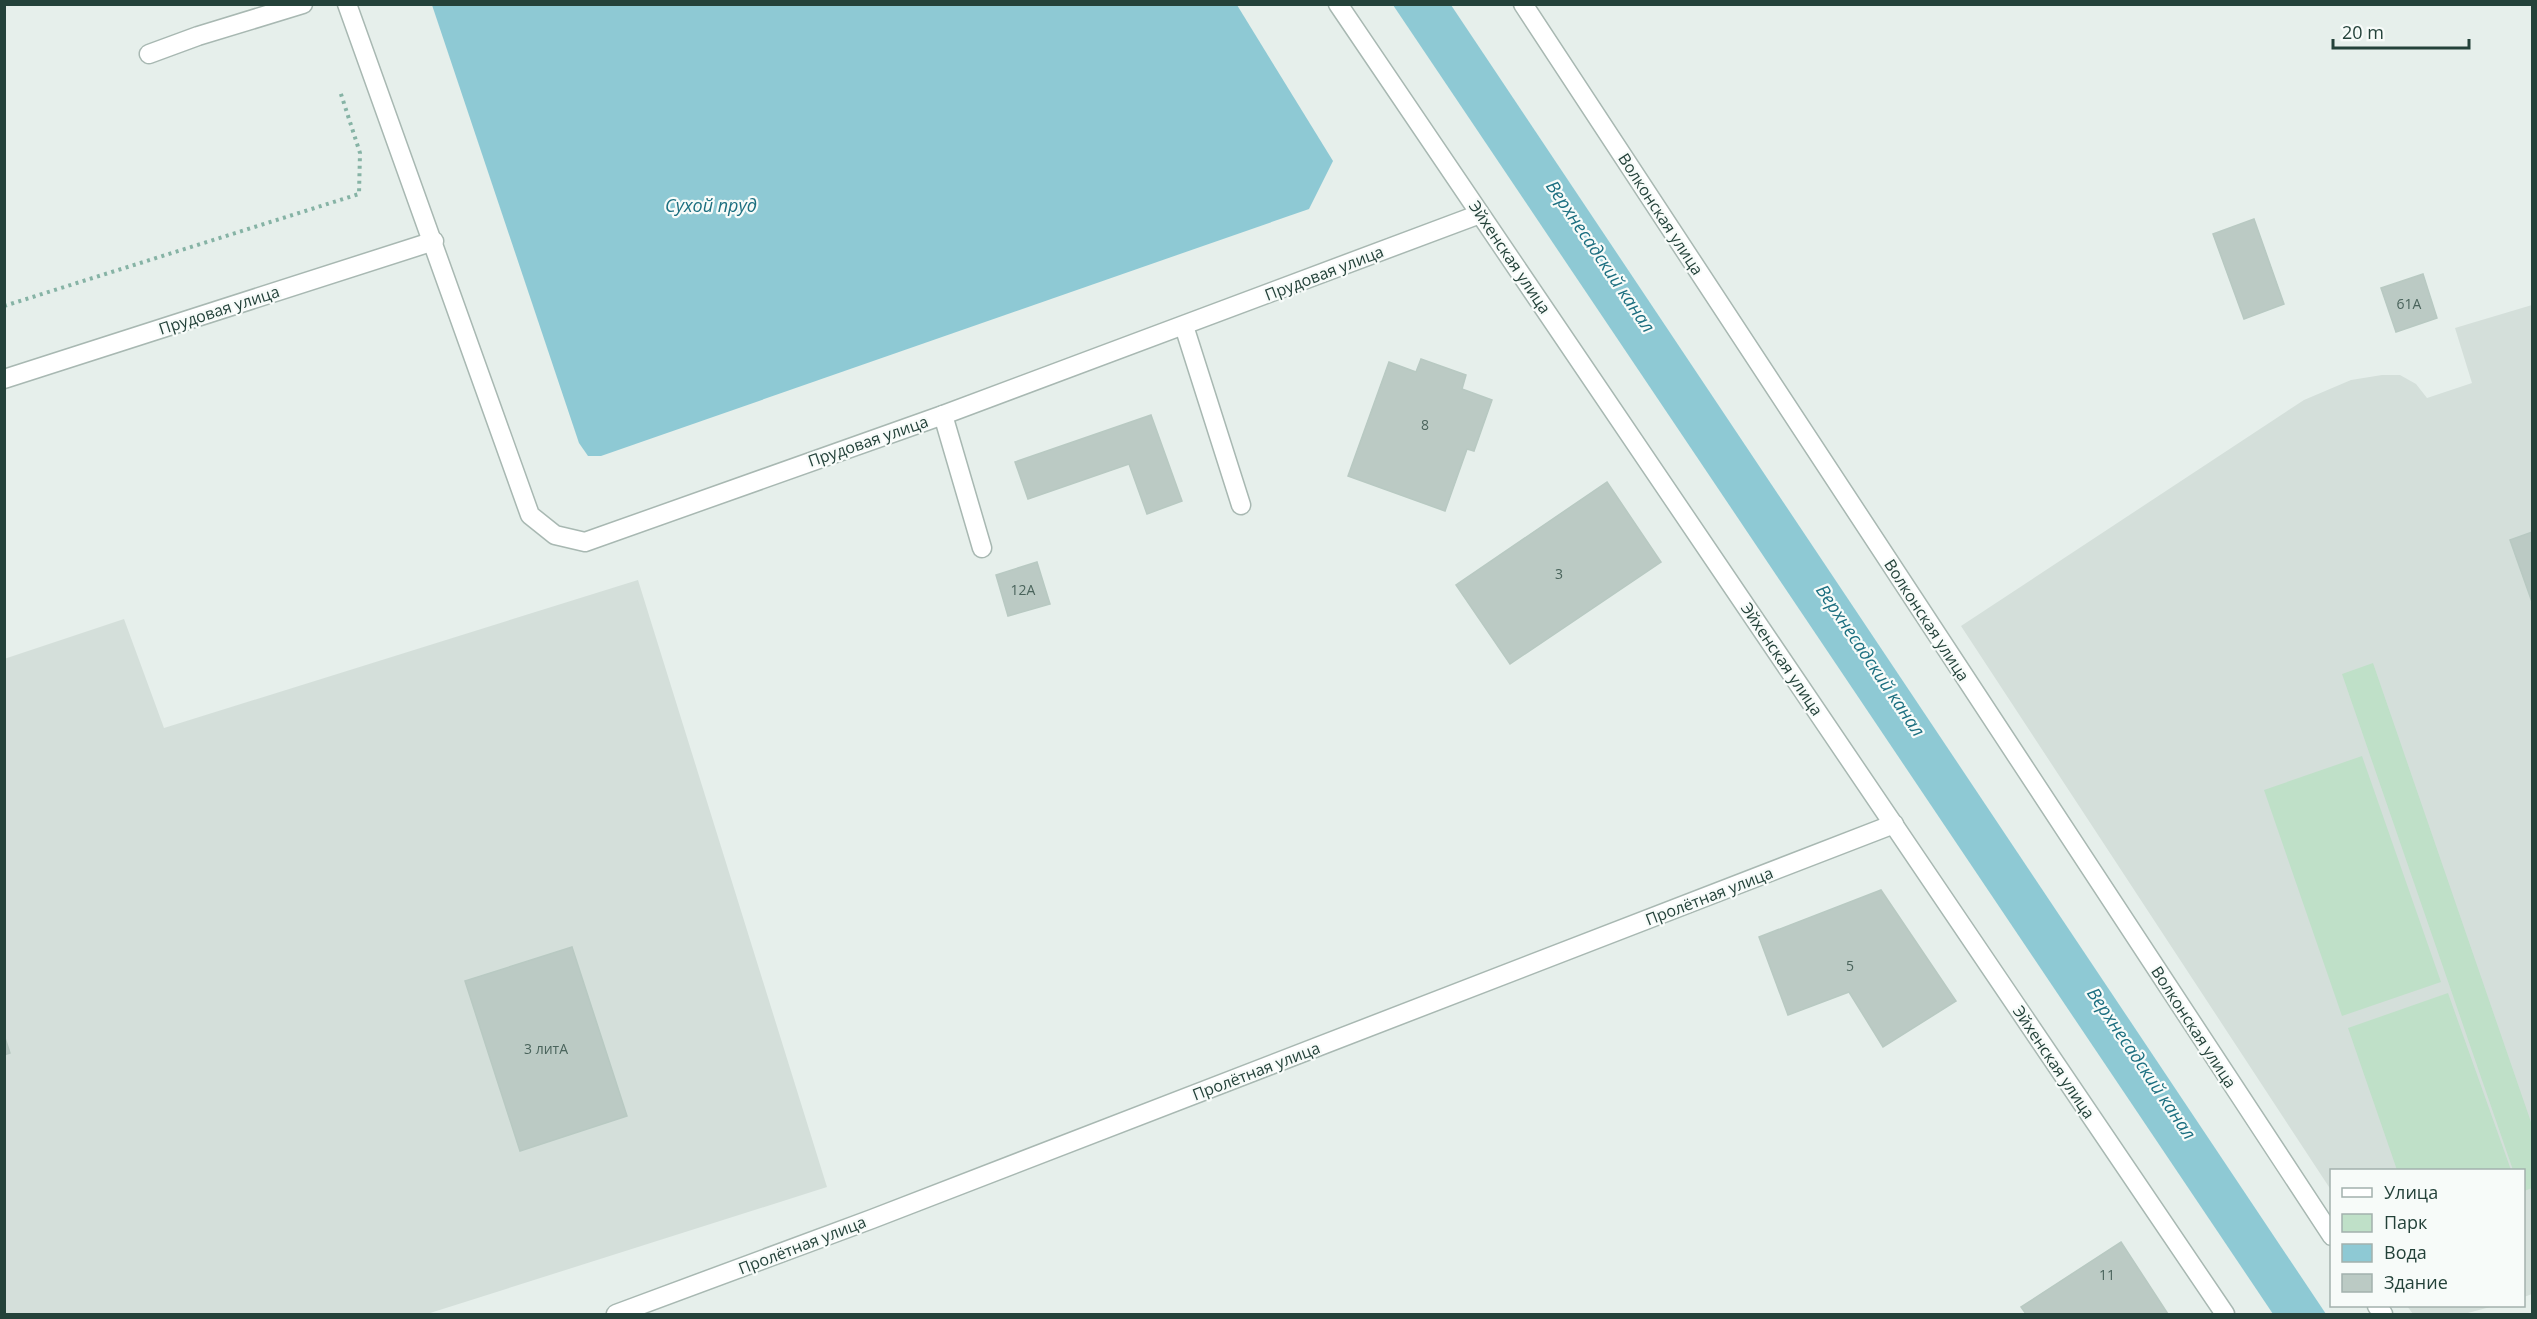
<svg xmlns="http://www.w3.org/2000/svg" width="2537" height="1319" font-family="'Open Sans',sans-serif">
  <rect width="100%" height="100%" fill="#e6efeb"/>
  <g fill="#d4dfda">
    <path d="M2532 305V1294L2524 1297V1170H2332L2331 1190 1961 626 2304 400 2351 380 2382 375H2400L2416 384 2427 398 2472 383 2455 328Z"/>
    <path d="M638 580 827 1187 427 1314H5L4 659 124 619 164 728Z"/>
    <path d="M2407 1306H2494L2464 1314H2413Z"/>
  </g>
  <g fill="#bfe0c8">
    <path d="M2373 663 2532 1125V1188L2524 1191V1170H2513L2342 674Z"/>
    <path d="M2362 756 2441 982 2342 1016 2264 790Z"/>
    <path d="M2448 993 2511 1170H2397L2348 1028Z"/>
  </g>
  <g fill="#8ec9d4">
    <path d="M432 5H1237L1333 161 1309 209 601 456H588L579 443Z"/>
    <path d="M1393 5H1451L2326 1314H2273Z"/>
  </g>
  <g fill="#bbcac4" stroke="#b8c9c2" stroke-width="1.5">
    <path d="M2254 219 2284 304 2244 319 2213 234Z"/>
    <path d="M2423 274 2437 318 2396 332 2381 288Z"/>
    <path d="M1421 359 1466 375 1462 389 1492 400 1474 451 1467 449 1445 511 1348 476 1389 362 1416 372Z"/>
    <path d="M1151 415 1182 501 1147 514 1129 464 1028 499 1015 462Z"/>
    <path d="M1607 482 1661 562 1510 664 1456 585Z"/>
    <path d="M2532 532V602L2510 540Z"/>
    <path d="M1037 562 1050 604 1008 616 996 575Z"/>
    <path d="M1881 890 1956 1001 1883 1047 1849 992 1788 1015 1759 937Z"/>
    <path d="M572 947 627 1116 520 1151 465 981Z"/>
    <path d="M4 1035 10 1053 4 1055Z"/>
    <path d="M2121 1242 2168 1314H2026L2021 1307Z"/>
  </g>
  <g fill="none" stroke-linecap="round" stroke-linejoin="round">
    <g stroke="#a8b8b2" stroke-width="21">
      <g id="lane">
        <path d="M149 54 198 36 303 4"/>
        <path d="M1184 326 1241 505"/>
        <path d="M943 415 982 548"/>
      </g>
    </g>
    <g stroke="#a8b8b2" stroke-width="21">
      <g id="street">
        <path d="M347 4 530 515 555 535 585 542 943 415 1480 214"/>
        <path d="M1338 4 2225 1314"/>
        <path d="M1523 4 2332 1236"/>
        <path d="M4 379 434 241"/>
        <path d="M2377 1306 2383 1314"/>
        <path d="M616 1314 872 1219 1894 824"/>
      </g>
    </g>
    <path stroke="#86b3a5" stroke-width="4" stroke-dasharray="3 4.5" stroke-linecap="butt" d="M4 306 359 194 360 153 340 91"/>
    <use href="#lane" stroke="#fff" stroke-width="18"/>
    <use href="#street" stroke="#fff" stroke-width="18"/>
  </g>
  <g text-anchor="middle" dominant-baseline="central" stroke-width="4.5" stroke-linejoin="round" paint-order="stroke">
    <g font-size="14" fill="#4a645c">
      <text x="2409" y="303">61А</text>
      <text x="1425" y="424">8</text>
      <text x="1559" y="573">3</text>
      <text x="1023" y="589">12А</text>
      <text x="1850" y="965">5</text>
      <text x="546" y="1048">3 литА</text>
      <text x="2107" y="1274">11</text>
    </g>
    <g font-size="16" fill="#24423a" stroke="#f7fbf9">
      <text transform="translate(1661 214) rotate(57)">Волконская улица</text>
      <text transform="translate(1510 257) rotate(56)">Эйхенская улица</text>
      <text transform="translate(1324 273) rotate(-21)">Прудовая улица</text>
      <text transform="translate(219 310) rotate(-18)">Прудовая улица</text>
      <text transform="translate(868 441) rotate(-19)">Прудовая улица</text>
      <text transform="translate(1927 620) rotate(57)">Волконская улица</text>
      <text transform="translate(1782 659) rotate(56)">Эйхенская улица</text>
      <text transform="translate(1709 896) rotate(-21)">Пролётная улица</text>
      <text transform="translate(2194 1027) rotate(57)">Волконская улица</text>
      <text transform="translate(2054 1062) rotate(56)">Эйхенская улица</text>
      <text transform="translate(1256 1071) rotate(-21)">Пролётная улица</text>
      <text transform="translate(802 1245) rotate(-21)">Пролётная улица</text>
    </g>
    <g font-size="18" font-style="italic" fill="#1c6f80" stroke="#f7fbf9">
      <text x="711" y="205">Сухой пруд</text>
      <text transform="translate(1601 256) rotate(56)">Верхнесадский канал</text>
      <text transform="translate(1871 660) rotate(56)">Верхнесадский канал</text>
      <text transform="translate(2142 1063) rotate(56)">Верхнесадский канал</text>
    </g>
  </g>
  <rect width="2537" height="1319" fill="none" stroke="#24423a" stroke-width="12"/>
  <rect x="2330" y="1169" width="195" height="138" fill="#f7fbf9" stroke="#a3b1ad" stroke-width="1.5"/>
  <rect x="2342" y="1188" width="30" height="9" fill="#ffffff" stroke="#a3b1ad" stroke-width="1.5"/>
  <text x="2384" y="1199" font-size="18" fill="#24423a">Улица</text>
  <rect x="2342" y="1214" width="30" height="18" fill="#bfe0c8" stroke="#a3b1ad" stroke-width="1.5"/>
  <text x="2384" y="1229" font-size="18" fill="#24423a">Парк</text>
  <rect x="2342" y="1244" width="30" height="18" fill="#8ec9d4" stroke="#a3b1ad" stroke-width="1.5"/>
  <text x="2384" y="1259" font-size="18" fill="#24423a">Вода</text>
  <rect x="2342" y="1274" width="30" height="18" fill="#bbcac4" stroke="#a3b1ad" stroke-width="1.5"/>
  <text x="2384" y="1289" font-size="18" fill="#24423a">Здание</text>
  <path d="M2333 39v9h136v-9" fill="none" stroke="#24423a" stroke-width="3"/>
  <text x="2342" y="39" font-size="18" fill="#24423a" stroke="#f7fbf9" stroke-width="4.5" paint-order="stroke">20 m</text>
</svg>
